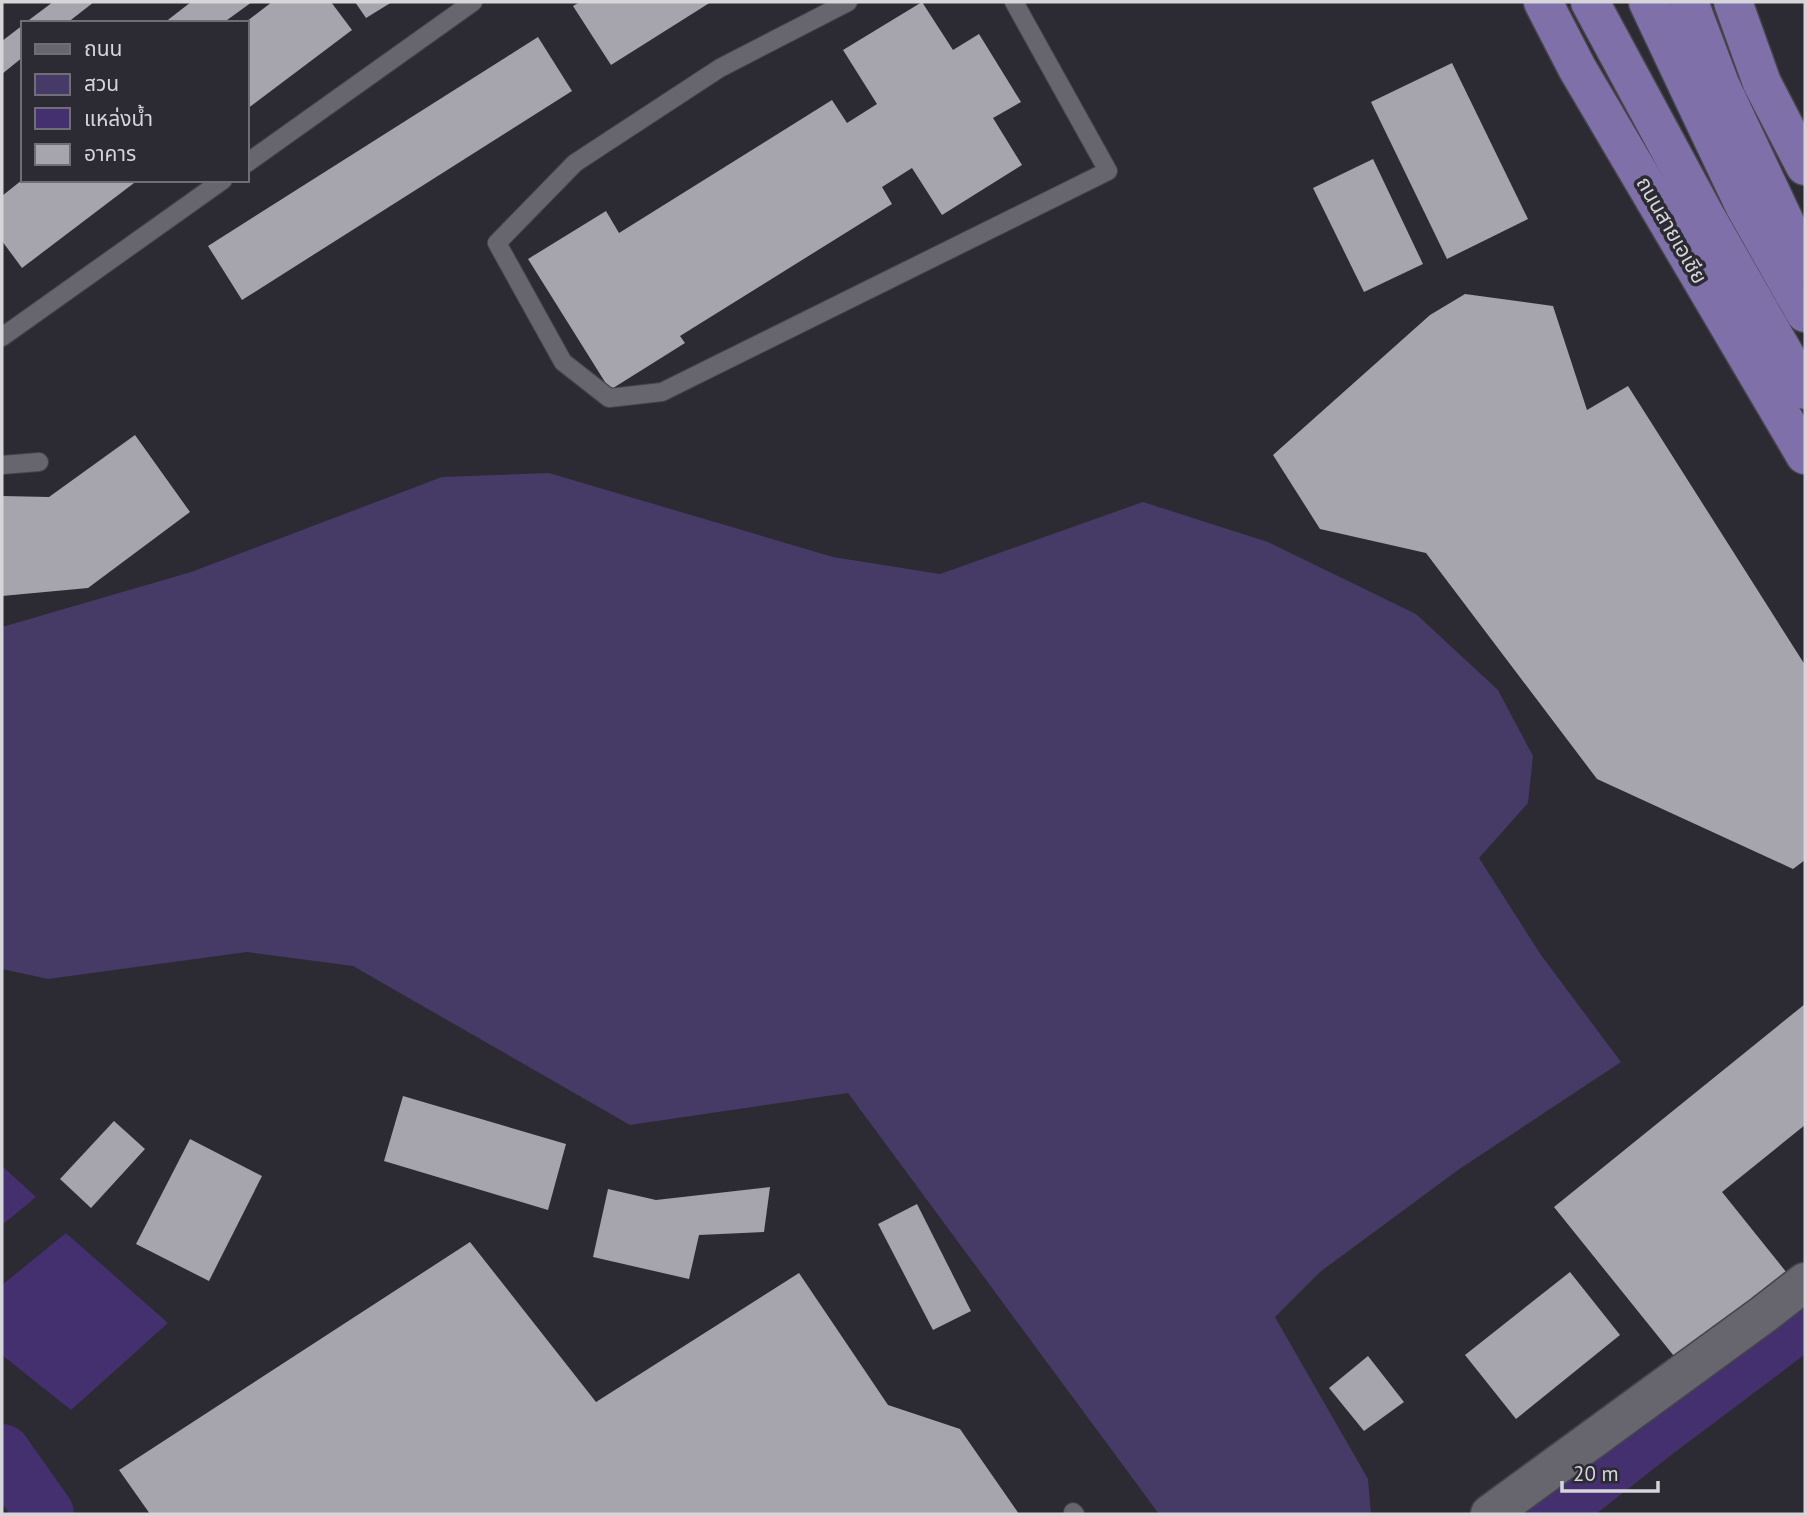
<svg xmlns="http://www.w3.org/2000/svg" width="1807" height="1516" font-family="'PT Sans','Noto Sans Thai',sans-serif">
  <rect width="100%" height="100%" fill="#2c2a32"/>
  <path fill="#463a66" d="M549 473 833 557 940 574 1143 502 1268 542 1416 614 1498 690 1533 756 1528 803 1479 858 1541 955 1621 1062 1458 1170 1320 1272 1275 1317 1368 1479 1371 1514H1159L848 1093 630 1125 353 966 247 952 48 979 2 969V627L191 572 442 477Z"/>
  <g fill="#44306f">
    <path d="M2 1166 36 1197 2 1225Z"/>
    <path d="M66 1233 168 1323 71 1410 2 1355V1285Z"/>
  </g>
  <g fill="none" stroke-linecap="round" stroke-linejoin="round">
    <g stroke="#44306f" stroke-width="58">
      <path d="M2 1453 45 1514"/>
      <path d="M1549 1514 1655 1431 1805 1318"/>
    </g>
  </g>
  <g fill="#a6a4ad">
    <path d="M53 2H94L67 23H25Z"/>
    <path d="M191 2H252L223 23H164Z"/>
    <path d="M272 2H331L352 30 247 109V21Z"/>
    <path d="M355 2H392L366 18Z"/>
    <path d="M580 2H711L611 65 573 6Z"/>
    <path d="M922 2 953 50 979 34 1021 102 993 118 1022 165 942 215 912 168 882 187 892 204 680 336 685 343 610 390 528 259 606 211 619 233 832 100 847 123 877 104 843 50Z"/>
    <path d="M23 25V57L2 74V41Z"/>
    <path d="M538 37 572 91 242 300 208 246Z"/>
    <path d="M1452 63 1528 219 1447 259 1371 102Z"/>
    <path d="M1373 159 1423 264 1364 292 1313 188Z"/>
    <path d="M22 180H138L22 268 2 241V196Z"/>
    <path d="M1465 294 1553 306 1587 410 1628 386 1805 665V860L1793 869 1597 779 1426 553 1320 529 1273 455 1430 315Z"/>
    <path d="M135 435 190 512 88 588 2 596V496L49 497Z"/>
    <path d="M1805 1004V1125L1722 1192 1791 1278 1682 1366 1554 1207Z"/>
    <path d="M403 1096 566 1144 548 1210 384 1161Z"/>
    <path d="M114 1121 145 1149 91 1208 60 1179Z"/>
    <path d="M190 1139 262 1176 209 1281 136 1244Z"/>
    <path d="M770 1187 764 1232 699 1235 689 1279 593 1257 608 1189 656 1200Z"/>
    <path d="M917 1204 971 1311 933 1330 878 1224Z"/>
    <path d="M470 1242 596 1402 799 1273 888 1405 960 1429 1019 1514H150L119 1470Z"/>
    <path d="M1570 1272 1620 1335 1516 1419 1465 1355Z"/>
    <path d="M1368 1356 1404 1402 1364 1431 1329 1388Z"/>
  </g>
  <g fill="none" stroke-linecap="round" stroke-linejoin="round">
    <g stroke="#46454b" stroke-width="20">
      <g id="service">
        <path d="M848 2 720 68 575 163 497 243 563 362 609 398 662 392 1108 171 1014 2"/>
        <path d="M247 163 473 2"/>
        <path d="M2 337 223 180"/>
        <path d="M2 465 39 462"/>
        <path d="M1073 1512 1075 1514"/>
      </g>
    </g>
    <g stroke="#46454b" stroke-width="41">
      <path id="tertiary" d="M1490 1514 1764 1314 1805 1282"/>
    </g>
    <g stroke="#46454b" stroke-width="41">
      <g id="trunk">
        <path d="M1543 2 1577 68 1805 455"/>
        <path d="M1590 2 1705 215 1805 390"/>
        <path d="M1648 2 1745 207 1805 313"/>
        <path d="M1689 2 1720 84 1805 265"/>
        <path d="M1733 2 1762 83 1805 166"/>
      </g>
    </g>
    <use href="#service" stroke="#67656e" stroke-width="18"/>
    <use href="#tertiary" stroke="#67656e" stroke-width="38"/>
    <use href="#trunk" stroke="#7f70aa" stroke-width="38"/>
  </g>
  <g text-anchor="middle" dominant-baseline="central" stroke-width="7" stroke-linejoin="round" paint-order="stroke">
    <g font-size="21" fill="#d6d5da" stroke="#2c2a32">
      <text transform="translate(1672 230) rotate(60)">ถนนสายเอเชีย</text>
    </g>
  </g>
  <rect width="1807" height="1516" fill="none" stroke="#d6d5da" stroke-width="7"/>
  <rect x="21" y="21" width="228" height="161" fill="#2c2a32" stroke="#706e75" stroke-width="2"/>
  <rect x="35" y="44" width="35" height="10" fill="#67656e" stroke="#706e75" stroke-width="2"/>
  <text x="84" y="56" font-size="21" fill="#d6d5da">ถนน</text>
  <rect x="35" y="74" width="35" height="21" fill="#463a66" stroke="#706e75" stroke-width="2"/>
  <text x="84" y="91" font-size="21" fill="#d6d5da">สวน</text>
  <rect x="35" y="108" width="35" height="21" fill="#44306f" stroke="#706e75" stroke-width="2"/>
  <text x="84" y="126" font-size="21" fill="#d6d5da">แหล่งน้ำ</text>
  <rect x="35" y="144" width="35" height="21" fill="#a6a4ad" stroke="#706e75" stroke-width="2"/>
  <text x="84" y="161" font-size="21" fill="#d6d5da">อาคาร</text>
  <path d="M1562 1481v10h96v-10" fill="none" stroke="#d6d5da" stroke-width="3.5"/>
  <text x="1573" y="1481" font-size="21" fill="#d6d5da" stroke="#2c2a32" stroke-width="5" paint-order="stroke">20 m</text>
</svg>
